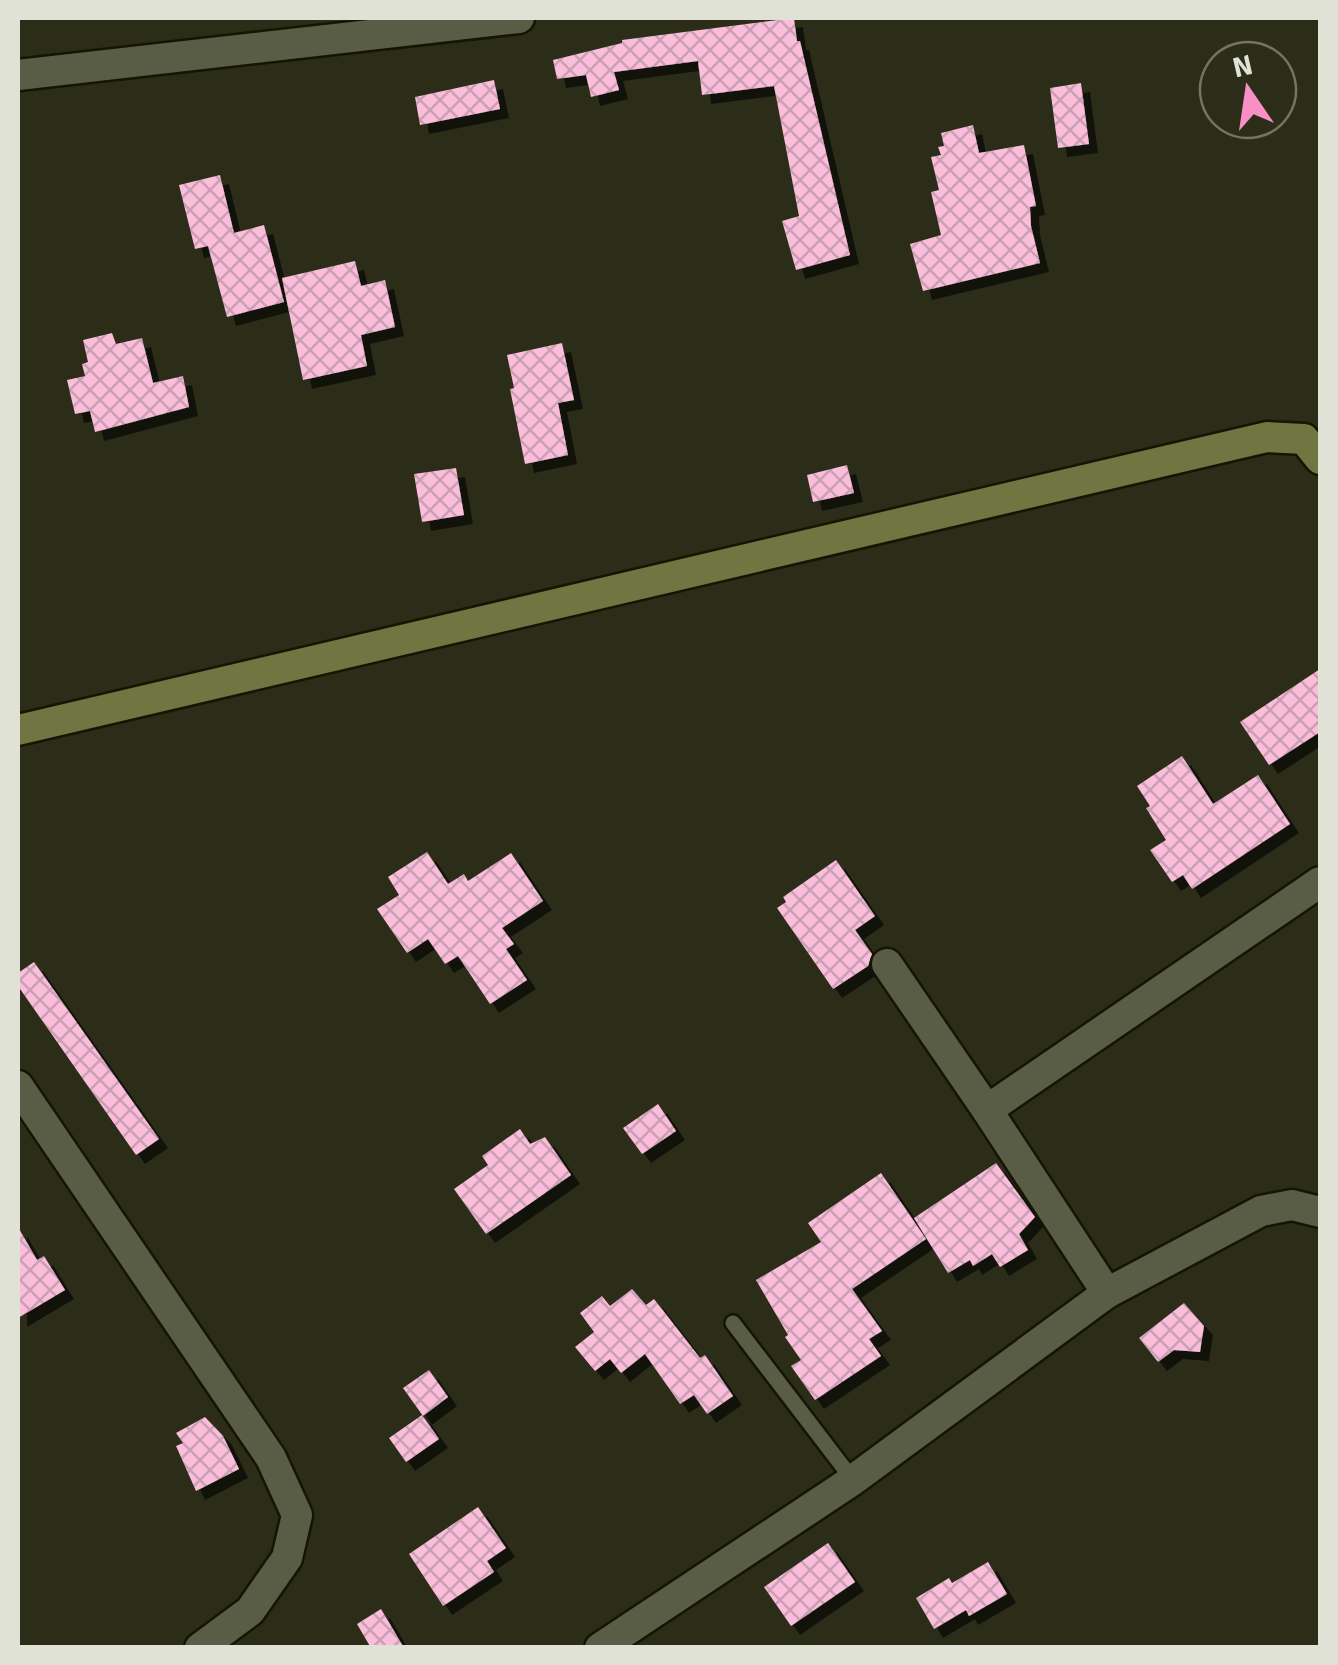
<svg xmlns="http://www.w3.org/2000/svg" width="1338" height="1665" font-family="Signika,sans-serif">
  <defs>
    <pattern id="building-cross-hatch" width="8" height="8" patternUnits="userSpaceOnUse" patternTransform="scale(2.5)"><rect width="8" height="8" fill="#fabeda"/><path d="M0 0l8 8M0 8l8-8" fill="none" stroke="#cca0b4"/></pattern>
    <filter id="shadow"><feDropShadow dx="9" dy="9" stdDeviation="0" flood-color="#0009"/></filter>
  </defs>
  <rect width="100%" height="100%" fill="#2b2d19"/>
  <g fill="url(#building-cross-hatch)" filter="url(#shadow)">
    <path d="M794 18 797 41H800L850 255 796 270 782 221 799 216 774 86 702 95 698 61 614 72 619 90 591 97 586 75 557 79 553 60 622 43V40Z"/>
    <path d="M494 80 500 109 420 125 415 97Z"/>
    <path d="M1081 83 1089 144 1058 148 1050 88Z"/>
    <path d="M973 125 979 153 1024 145 1036 206 1030 207 1031 226 1040 263 923 291 910 244 941 235 931 192 939 190 931 157 941 155 938 147 944 146 941 133Z"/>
    <path d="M220 175 234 233 264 225 284 302 227 317 208 246 195 249 179 185Z"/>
    <path d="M355 261 361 286 385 280 395 327 361 335 367 366 303 380 282 278Z"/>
    <path d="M112 333 116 344 142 338 153 383 183 376 189 407 95 432 90 411 75 414 67 380 85 376 82 364 88 362 83 340Z"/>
    <path d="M562 343 574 400 558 403 568 455 525 464 510 389 514 388 507 355Z"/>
    <path d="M847 465 854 493 813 502 807 475Z"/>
    <path d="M456 468 464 515 422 522 414 474Z"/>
    <path d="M1320 669V732L1269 765 1240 722Z"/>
    <path d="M1182 756 1213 804 1258 775 1290 824 1192 889 1183 875 1172 882 1150 850 1166 840 1146 808 1150 806 1137 786Z"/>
    <path d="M427 852 448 884 464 874 468 881 511 853 543 901 502 928 514 944 506 949 527 980 490 1004 458 956 445 964 428 939 407 953 377 909 399 895 388 877Z"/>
    <path d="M836 860 875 916 855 930 872 954 868 966 833 989 777 908 786 902 783 897Z"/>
    <path d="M34 962 159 1139 136 1155 18 986V973Z"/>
    <path d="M658 1104 676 1131 642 1154 623 1128Z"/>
    <path d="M520 1129 530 1144 545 1137 571 1175 486 1234 454 1189 488 1165 482 1156Z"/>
    <path d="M996 1163 1035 1217 1019 1234 1028 1250 1000 1267 992 1254 973 1266 970 1260 948 1273 914 1218Z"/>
    <path d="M881 1173 926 1239 852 1289 882 1331 869 1339 881 1356 815 1400 791 1366 801 1360 785 1337 788 1335 756 1280 821 1242 808 1223Z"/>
    <path d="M18 1227 37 1260 44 1256 65 1290 18 1318Z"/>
    <path d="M632 1289 646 1305 654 1299 700 1358 705 1355 733 1396 707 1414 694 1395 680 1404 645 1354 621 1373 610 1359 595 1371 575 1347 594 1332 580 1313 602 1296 610 1306Z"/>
    <path d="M1184 1303 1204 1326 1200 1352 1174 1350 1158 1362 1139 1338Z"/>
    <path d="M429 1370 448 1397 423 1416 403 1388Z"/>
    <path d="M422 1415 439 1439 406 1462 389 1438Z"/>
    <path d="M205 1417 223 1436 239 1469 196 1491 176 1446 183 1443 176 1433Z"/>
    <path d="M478 1507 506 1548 487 1561 494 1572 443 1606 409 1554Z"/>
    <path d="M828 1543 855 1582 791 1626 764 1587Z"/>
    <path d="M988 1562 1007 1594 969 1616 966 1610 934 1629 916 1598 949 1578 952 1583Z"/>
    <path d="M381 1609 404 1648H371L357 1624Z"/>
  </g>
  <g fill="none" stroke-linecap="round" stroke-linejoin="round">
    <g stroke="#141503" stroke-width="20">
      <path id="lane" d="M733 1323 853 1480"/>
    </g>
    <g stroke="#141503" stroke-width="35">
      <g id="street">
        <path d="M18 75 519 18"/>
        <path d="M1320 882 987 1110 1107 1293 1261 1211 1292 1205 1320 1212"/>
        <path d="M887 964 987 1110"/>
        <path d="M18 1086 271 1458 297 1515 287 1558 250 1611 200 1648"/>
        <path d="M600 1648 853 1480 1107 1293"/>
      </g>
    </g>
    <g stroke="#141503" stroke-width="35">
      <path id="secondary" d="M18 730 1267 437 1304 439 1320 459"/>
    </g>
    <use href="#lane" stroke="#5a5d46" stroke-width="15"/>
    <use href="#street" stroke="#5a5d46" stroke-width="30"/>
    <use href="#secondary" stroke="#707541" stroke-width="30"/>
  </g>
  <rect width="1338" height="1665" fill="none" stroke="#e0e2d5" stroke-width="40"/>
  <g transform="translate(1248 90) rotate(347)"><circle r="48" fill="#2b2d19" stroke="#737564" stroke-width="2.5"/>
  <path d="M0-8L18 38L0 25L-18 38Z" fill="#fa8fc6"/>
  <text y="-15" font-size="28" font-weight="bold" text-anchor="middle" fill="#e0e2d5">N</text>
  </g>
</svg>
